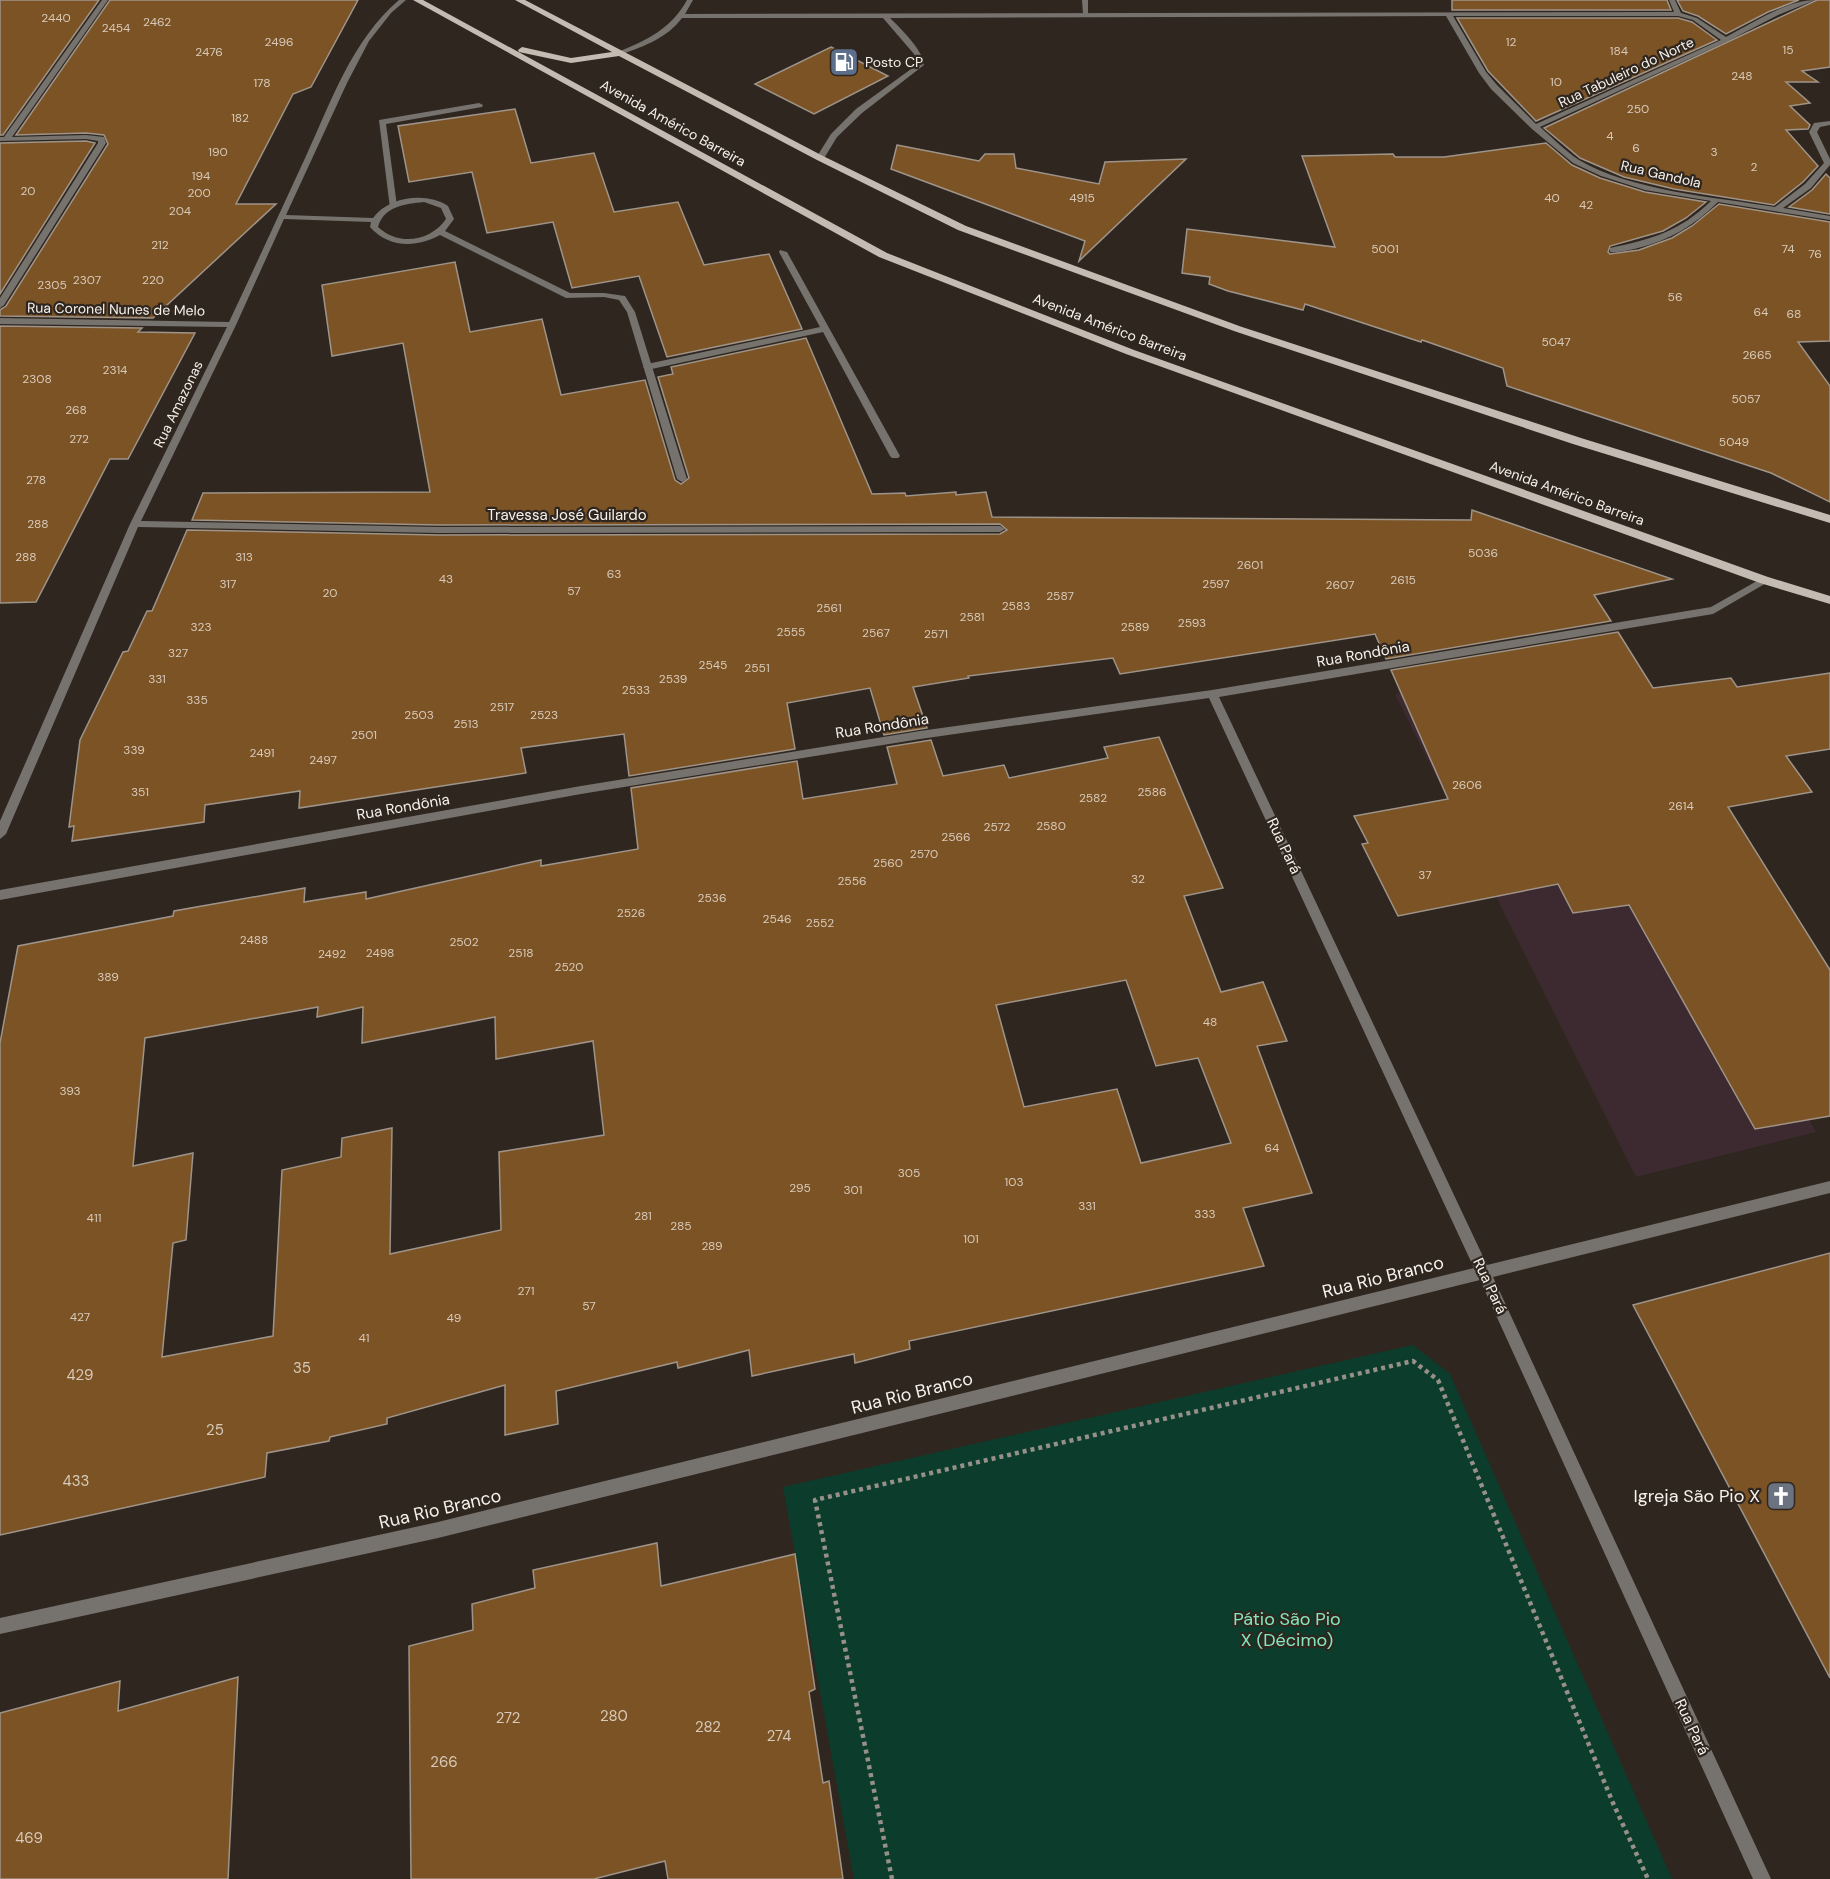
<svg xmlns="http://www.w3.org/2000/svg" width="1830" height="1879" font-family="'DM Sans',sans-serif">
  <rect width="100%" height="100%" fill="#2f271f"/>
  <path fill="#3d2a31" d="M1550 668 1816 1132 1636 1177 1395 694Z"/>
  <path fill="#0c3d2c" d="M1413 1345 1450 1374 1672 1879H854L783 1487Z"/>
  <g fill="#7c5325" stroke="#9e948a" stroke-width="1.5" fill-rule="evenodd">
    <path d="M0 0H99L3 135H0Z"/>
    <path d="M110 0H358L311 87 293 94 236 204H276L153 318 0 316V310L6 306 108 144 104 135 86 133 16 135Z"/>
    <path d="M1452 0H1667L1671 10H1452Z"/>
    <path d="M1677 0H1799L1768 12 1726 34 1698 16 1683 11Z"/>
    <path d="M1817 0H1830V67L1802 71 1818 82H1786L1810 103 1790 106 1810 125 1808 129 1786 130 1818 166 1803 182 1774 205 1674 189 1624 177 1580 158 1544 128Z"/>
    <path d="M1457 18H1678L1692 22 1717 40 1536 121 1488 71Z"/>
    <path d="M831 47 888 76 814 114 755 84Z"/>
    <path d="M515 109 531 163 594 153 614 212 678 202 704 265 769 254 802 329 667 357 639 276 572 288 553 222 487 233 472 172 409 182 398 126Z"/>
    <path d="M86 141 95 143 0 294V143Z"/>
    <path d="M1546 143 1572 165 1600 178 1645 192 1706 202 1686 218 1663 231 1610 246 1608 252 1610 254 1639 250 1672 238 1692 226 1719 204 1830 222V341L1798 342 1830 386V502L1771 473 1507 386 1503 368 1422 340 1421 342 1305 304 1303 310 1228 291 1209 284 1210 277 1182 273 1187 229 1335 247 1302 156 1393 154 1395 157H1444Z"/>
    <path d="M897 145 979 161 985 154H1014L1016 168 1099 184 1105 162 1186 159 1079 261 1085 241 891 169Z"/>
    <path d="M1826 174 1830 178V214L1789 207 1812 190Z"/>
    <path d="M455 262 470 332 542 319 561 395 645 380 675 480 681 484 689 478 658 377 673 374 671 367 806 338 872 494 905 493 906 496 956 492V495L986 492 992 517 1471 520 1472 510 1672 579 1594 595 1611 621 1386 659 1375 634 1120 674 1113 658 968 676 969 678 913 687 927 728 884 735 870 688 787 703 795 749 629 776 624 734 521 748 526 773 299 808 300 791 205 805 204 822 72 841 74 826 69 827 80 740 123 652 128 651 147 611H152L187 530 439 535 1000 534 1007 530 1000 524 439 525 192 520 203 493 430 492 403 343 332 356 322 285Z"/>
    <path d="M0 326 142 328 138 332 195 333 128 459H110L36 602 0 603Z"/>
    <path d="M1618 632 1653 688 1731 678 1737 687 1830 673V749L1786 756 1812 792 1728 807 1830 970V1116L1755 1129 1629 905 1573 913 1558 884 1398 916 1362 844 1368 843 1354 816 1448 799 1391 670Z"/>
    <path d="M1159 737 1223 888 1184 896 1221 992 1263 982 1287 1041 1257 1046 1312 1193 1243 1208 1264 1266 909 1341 910 1349 855 1363 854 1354 752 1376 749 1350 678 1368 677 1362 556 1391 558 1424 505 1435V1385L387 1418V1424L330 1437 329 1441 267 1453 265 1477 0 1535V1043L18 946 173 916 174 911 305 888 304 902 366 892V899L541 860V866L638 849 631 788 797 761 803 799 897 784 887 747 931 740 943 776 1004 765 1009 778 1108 758 1104 747ZM1126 980 1156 1066 1198 1058 1231 1143 1141 1163 1117 1089 1024 1107 996 1005ZM318 1007 317 1017 363 1007 362 1043 495 1017 496 1059 593 1041 604 1135 499 1152 501 1230 390 1254 392 1128 342 1138 341 1157 282 1170 273 1336 162 1357 173 1243 186 1240 193 1153 133 1166 145 1038Z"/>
    <path d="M1830 1253V1678L1633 1305Z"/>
    <path d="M657 1543 661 1586 795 1554 815 1689 809 1692 823 1783 829 1781 843 1879H668L665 1861 594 1879H411L409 1646 473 1630 472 1604 535 1588 533 1570Z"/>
    <path d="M238 1677 228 1879H0V1713L120 1681 118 1711Z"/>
  </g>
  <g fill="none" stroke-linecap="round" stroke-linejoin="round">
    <path stroke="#97908a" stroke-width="4.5" stroke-dasharray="4 4" stroke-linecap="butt" d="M892 1879 815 1500 1413 1361 1438 1380 1613 1803 1648 1879"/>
    <g fill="#76726e" fill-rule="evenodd">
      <path d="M102 0H108L12 137 86 135 104 137 106 143 4 305 0 308V298L98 143V141L86 139 0 141V137H4Z"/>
      <path d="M1082 0H1088V15L1083 14Z"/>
      <path d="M479 103 483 105 482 107 386 124 397 206 390 208 379 120Z"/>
      <path d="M780 250 787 252 900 456 898 458H892L890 456 823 332 647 370 643 367 647 364 820 327 779 252Z"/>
    </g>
    <g fill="#76726e" fill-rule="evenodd">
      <path d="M399 0H406L391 13 369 41 347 83 286 215 373 218C389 196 427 192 448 206L454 219 445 231 570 293H604L625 296 635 312 687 479 682 482 677 479 627 312 619 300 604 297 566 298 440 235C417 248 388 248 370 227L371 222 284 219 236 325 141 521 439 527 1000 526 1005 529 1000 532 439 533 138 527 6 834 0 839V821L130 524 227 327 0 324V318L229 322C255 267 280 212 306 156 331 102 352 40 399 0ZM424 202 441 208 446 219C430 242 398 246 378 227 384 206 405 204 424 202Z"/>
      <path d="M687 0H693L685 14 1674 12 1669 0H1675L1681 13 1697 18 1726 37C1751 24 1787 0 1815 0L1778 15 1728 41 1540 127C1553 138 1565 151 1579 160 1631 191 1715 197 1775 207L1805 184 1824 163 1809 132 1814 123 1830 121V125L1820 127 1817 132 1830 159V165L1811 188 1783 208 1830 216V220L1718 202C1695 225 1670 240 1638 248 1629 250 1619 253 1610 252V248C1652 239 1679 232 1711 201L1645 190 1601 176 1573 163 1532 129 1491 89 1479 73 1446 16 890 18C900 28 924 51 924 65L862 113 837 137 823 160H820L816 158 831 134 856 109 918 64 914 54 883 18H682C667 38 645 46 622 54H618V52C647 40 671 29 687 0ZM1453 16H1678L1693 20 1721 40 1536 124 1497 85 1486 72Z"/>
      <path d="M1764 577 1769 580 1768 582 1713 614 1219 697 1487 1265 1830 1181V1193L1493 1277 1771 1879H1753L1480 1280 438 1538 0 1634V1618L438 1522 1474 1268 1209 698 920 739 581 794 0 900V890L581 786 920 731 1212 690 1711 607Z"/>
    </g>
    <g fill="#c4bcb2" fill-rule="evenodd">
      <path d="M413 0H423L887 253 1134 350 1768 577 1830 596V604L1760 583 1126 354 879 257Z"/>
      <path d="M515 0H525L823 156 966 226 1242 327 1581 438 1830 515V523L1573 444 1234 331 958 230 817 160 619 56 571 63 519 52 518 50 522 47 571 58 612 52Z"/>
    </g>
  </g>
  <defs>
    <g id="fuel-square" transform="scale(1.5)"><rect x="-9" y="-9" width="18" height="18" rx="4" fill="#5c6f8a" stroke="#2f271f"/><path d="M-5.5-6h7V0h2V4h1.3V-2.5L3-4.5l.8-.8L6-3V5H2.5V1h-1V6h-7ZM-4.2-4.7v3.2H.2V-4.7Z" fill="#fff"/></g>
    <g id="church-square" transform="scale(1.5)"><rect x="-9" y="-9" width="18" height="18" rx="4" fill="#6b7280" stroke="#2f271f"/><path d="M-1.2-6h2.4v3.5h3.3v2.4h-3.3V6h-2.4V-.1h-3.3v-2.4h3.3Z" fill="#fff"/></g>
  </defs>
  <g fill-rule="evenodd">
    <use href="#fuel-square" x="844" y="62"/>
    <use href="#church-square" x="1781" y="1496"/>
  </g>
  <g text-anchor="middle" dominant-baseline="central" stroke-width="4.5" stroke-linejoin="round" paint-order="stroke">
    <g font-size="12" fill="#d8caba">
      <text x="56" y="18">2440</text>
      <text x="157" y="22">2462</text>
      <text x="116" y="28">2454</text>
      <text x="279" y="42">2496</text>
      <text x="1511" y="42">12</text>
      <text x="1788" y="50">15</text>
      <text x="1619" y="51">184</text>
      <text x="209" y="52">2476</text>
      <text x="1742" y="76">248</text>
      <text x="1556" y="82">10</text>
      <text x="262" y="83">178</text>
      <text x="1638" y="109">250</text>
      <text x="240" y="118">182</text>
      <text x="1610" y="136">4</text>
      <text x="1636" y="148">6</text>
      <text x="218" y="152">190</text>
      <text x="1714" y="152">3</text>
      <text x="1754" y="167">2</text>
      <text x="201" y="176">194</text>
      <text x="28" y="191">20</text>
      <text x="199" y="193">200</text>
      <text x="1082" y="198">4915</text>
      <text x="1552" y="198">40</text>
      <text x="1586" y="205">42</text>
      <text x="180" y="211">204</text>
      <text x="160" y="245">212</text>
      <text x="1385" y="249">5001</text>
      <text x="1788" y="249">74</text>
      <text x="1815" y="254">76</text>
      <text x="87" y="280">2307</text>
      <text x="153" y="280">220</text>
      <text x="52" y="285">2305</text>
      <text x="1675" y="297">56</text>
      <text x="1761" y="312">64</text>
      <text x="1794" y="314">68</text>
      <text x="1556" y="342">5047</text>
      <text x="1757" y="355">2665</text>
      <text x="115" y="370">2314</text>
      <text x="37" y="379">2308</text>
      <text x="1746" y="399">5057</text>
      <text x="76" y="410">268</text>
      <text x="79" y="439">272</text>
      <text x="1734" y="442">5049</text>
      <text x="36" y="480">278</text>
      <text x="38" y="524">288</text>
      <text x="1483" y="553">5036</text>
      <text x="26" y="557">288</text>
      <text x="244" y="557">313</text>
      <text x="1250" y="565">2601</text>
      <text x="614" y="574">63</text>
      <text x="446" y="579">43</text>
      <text x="1403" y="580">2615</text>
      <text x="228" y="584">317</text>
      <text x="1216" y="584">2597</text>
      <text x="1340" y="585">2607</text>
      <text x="574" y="591">57</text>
      <text x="330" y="593">20</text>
      <text x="1060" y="596">2587</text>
      <text x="1016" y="606">2583</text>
      <text x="829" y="608">2561</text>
      <text x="972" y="617">2581</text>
      <text x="1192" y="623">2593</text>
      <text x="201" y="627">323</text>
      <text x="1135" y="627">2589</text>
      <text x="791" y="632">2555</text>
      <text x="876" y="633">2567</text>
      <text x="936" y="634">2571</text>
      <text x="178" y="653">327</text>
      <text x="713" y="665">2545</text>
      <text x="757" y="668">2551</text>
      <text x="157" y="679">331</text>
      <text x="673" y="679">2539</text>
      <text x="636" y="690">2533</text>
      <text x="197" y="700">335</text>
      <text x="502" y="707">2517</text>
      <text x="419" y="715">2503</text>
      <text x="544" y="715">2523</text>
      <text x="466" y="724">2513</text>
      <text x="364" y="735">2501</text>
      <text x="134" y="750">339</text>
      <text x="262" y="753">2491</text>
      <text x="323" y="760">2497</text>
      <text x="1467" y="785">2606</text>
      <text x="140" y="792">351</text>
      <text x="1152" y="792">2586</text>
      <text x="1093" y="798">2582</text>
      <text x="1681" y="806">2614</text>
      <text x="1051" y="826">2580</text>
      <text x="997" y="827">2572</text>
      <text x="956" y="837">2566</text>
      <text x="924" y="854">2570</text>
      <text x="888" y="863">2560</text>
      <text x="1425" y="875">37</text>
      <text x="1138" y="879">32</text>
      <text x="852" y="881">2556</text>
      <text x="712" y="898">2536</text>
      <text x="631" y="913">2526</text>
      <text x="777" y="919">2546</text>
      <text x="820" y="923">2552</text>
      <text x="254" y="940">2488</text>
      <text x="464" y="942">2502</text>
      <text x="380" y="953">2498</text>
      <text x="521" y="953">2518</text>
      <text x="332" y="954">2492</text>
      <text x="569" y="967">2520</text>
      <text x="108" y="977">389</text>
      <text x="1210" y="1022">48</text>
      <text x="70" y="1091">393</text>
      <text x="1272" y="1148">64</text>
      <text x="909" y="1173">305</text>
      <text x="1014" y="1182">103</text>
      <text x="800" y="1188">295</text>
      <text x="853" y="1190">301</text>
      <text x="1087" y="1206">331</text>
      <text x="1205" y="1214">333</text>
      <text x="643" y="1216">281</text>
      <text x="94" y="1218">411</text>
      <text x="681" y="1226">285</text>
      <text x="971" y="1239">101</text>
      <text x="712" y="1246">289</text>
      <text x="526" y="1291">271</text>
      <text x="589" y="1306">57</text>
      <text x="80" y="1317">427</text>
      <text x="454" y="1318">49</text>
      <text x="364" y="1338">41</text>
    </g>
    <g font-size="14" fill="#f7f1ec" stroke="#2f271f" text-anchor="start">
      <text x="865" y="62">Posto CP</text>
    </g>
    <g font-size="14" fill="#f7f1ec" stroke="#2f271f">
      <text transform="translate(1626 72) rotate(-25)">Rua Tabuleiro do Norte</text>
      <text transform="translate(673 123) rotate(29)">Avenida Américo Barreira</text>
      <text transform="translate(1661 174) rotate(13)">Rua Gandola</text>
      <text transform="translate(116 309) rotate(1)">Rua Coronel Nunes de Melo</text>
      <text transform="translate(1110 327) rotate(21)">Avenida Américo Barreira</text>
      <text transform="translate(178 404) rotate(-64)">Rua Amazonas</text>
      <text transform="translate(1567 493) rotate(20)">Avenida Américo Barreira</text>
    </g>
    <g font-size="15" fill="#f7f1ec" stroke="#2f271f">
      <text x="567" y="515">Travessa José Guilardo</text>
      <text transform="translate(1363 654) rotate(-10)">Rua Rondônia</text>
      <text transform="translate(882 726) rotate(-9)">Rua Rondônia</text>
      <text transform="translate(403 807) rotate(-10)">Rua Rondônia</text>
      <text transform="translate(1284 846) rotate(65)">Rua Pará</text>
      <text transform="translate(1490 1286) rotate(65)">Rua Pará</text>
      <text transform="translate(1692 1727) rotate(65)">Rua Pará</text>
    </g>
    <g font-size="15" fill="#d8caba">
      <text x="302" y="1368">35</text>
      <text x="80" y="1375">429</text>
      <text x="215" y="1430">25</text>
      <text x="76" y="1481">433</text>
      <text x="614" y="1716">280</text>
      <text x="508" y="1718">272</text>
      <text x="708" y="1727">282</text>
      <text x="779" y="1736">274</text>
      <text x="444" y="1762">266</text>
      <text x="29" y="1838">469</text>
    </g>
    <g font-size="18" fill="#f7f1ec" stroke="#2f271f">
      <text transform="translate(1383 1277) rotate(-14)">Rua Rio Branco</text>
      <text transform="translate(912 1393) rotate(-14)">Rua Rio Branco</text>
      <text transform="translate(440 1509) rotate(-13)">Rua Rio Branco</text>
    </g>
    <g font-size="18" fill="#f7f1ec" stroke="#2f271f" text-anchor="end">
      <text x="1760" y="1496">Igreja São Pio X</text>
    </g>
    <g font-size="18" fill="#84e7bc" stroke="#2f271f">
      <text x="1287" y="1619">Pátio São Pio<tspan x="1287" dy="21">X (Décimo)</tspan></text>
    </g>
  </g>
</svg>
